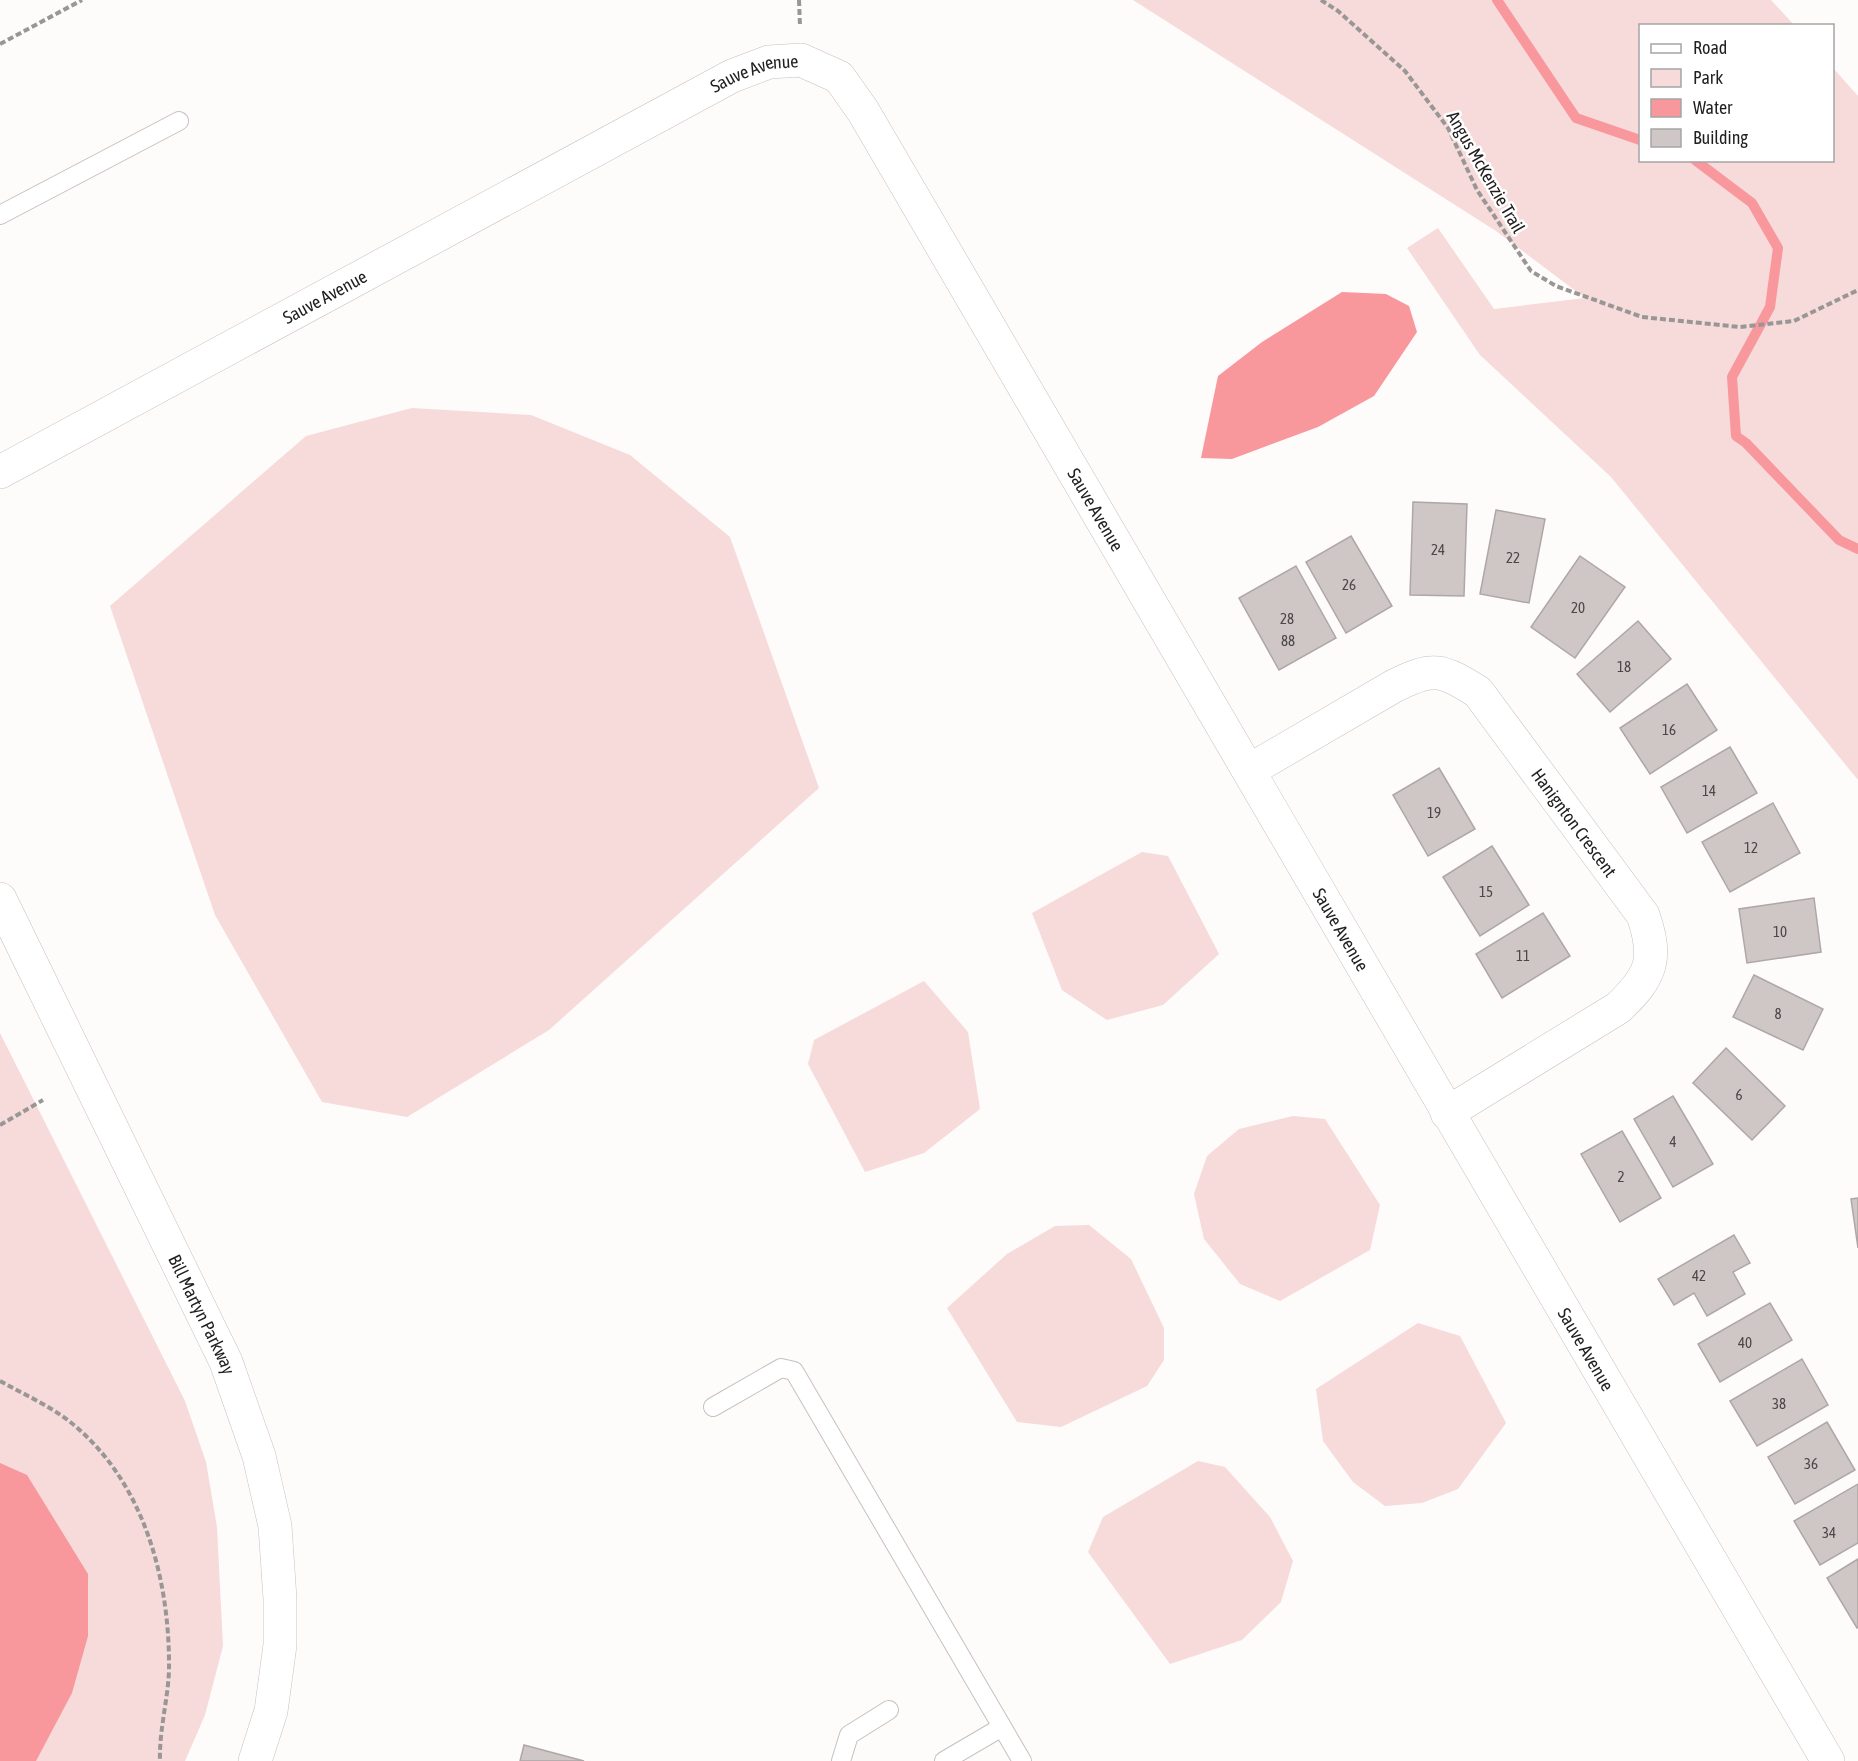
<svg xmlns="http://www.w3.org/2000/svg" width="1858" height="1761" font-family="'Asap Condensed',sans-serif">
  <rect width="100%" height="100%" fill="#fefbfb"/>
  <g fill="#f7dada">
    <path d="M1133 0H1771L1794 25 1640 26V160H1832L1833 68 1858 96V780L1611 477 1480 355 1407 248 1438 228 1494 309 1585 298 1496 231Z"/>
    <path d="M412 408 531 415 630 455 730 537 819 788 549 1030 407 1117 322 1102 215 915 110 606 306 436Z"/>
    <path d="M1142 852 1168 856 1219 954 1163 1005 1107 1020 1062 990 1032 913Z"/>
    <path d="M924 981 968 1032 980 1109 924 1153 865 1172 808 1064 814 1040Z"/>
    <path d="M0 1033 185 1401 206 1462 217 1527 223 1646 205 1715 185 1761H0Z"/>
    <path d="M1293 1116 1325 1119 1380 1205 1370 1250 1280 1301 1240 1284 1204 1239 1194 1194 1207 1156 1239 1129Z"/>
    <path d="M1089 1225 1131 1259 1164 1328V1360L1147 1386 1061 1427 1017 1422 947 1308 1007 1254 1055 1226Z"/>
    <path d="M1418 1323 1460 1336 1506 1423 1458 1489 1422 1503 1385 1506 1353 1482 1323 1441 1316 1389Z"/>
    <path d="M1198 1461 1225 1467 1270 1517 1293 1561 1281 1602 1242 1640 1170 1664 1088 1552 1103 1517Z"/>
  </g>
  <g fill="#f8979c">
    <path d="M1342 292 1386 294 1409 306 1417 332 1374 396 1318 427 1232 459 1201 458 1218 376 1262 342Z"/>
    <path d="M0 1463 27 1475 88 1574V1636L72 1693 36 1761H0Z"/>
  </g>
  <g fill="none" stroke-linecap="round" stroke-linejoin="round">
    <g stroke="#f8979c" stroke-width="10">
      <path d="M1497 0 1576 118 1640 140"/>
      <path d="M1695 160 1752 203 1778 248 1770 307 1732 377 1736 436 1746 443 1839 540 1858 549"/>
    </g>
  </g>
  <g fill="#cfc6c6" stroke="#afa7a7" stroke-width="1.5">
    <path d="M1413 502 1467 504 1464 596 1410 595Z"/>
    <path d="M1496 510 1545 519 1529 603 1480 594Z"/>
    <path d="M1351 536 1392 606 1346 633 1306 562Z"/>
    <path d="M1580 556 1625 587 1575 658 1531 627Z"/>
    <path d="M1296 566 1336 638 1279 670 1239 598Z"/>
    <path d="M1638 621 1671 659 1610 712 1577 674Z"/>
    <path d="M1687 684 1717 730 1650 774 1620 728Z"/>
    <path d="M1730 747 1757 793 1687 833 1661 787Z"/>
    <path d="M1439 768 1475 829 1428 856 1393 795Z"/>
    <path d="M1773 803 1800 853 1730 892 1702 842Z"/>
    <path d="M1492 846 1529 905 1480 936 1443 877Z"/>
    <path d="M1814 898 1821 952 1747 963 1739 909Z"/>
    <path d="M1543 913 1570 956 1502 998 1476 954Z"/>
    <path d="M1754 975 1823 1009 1803 1050 1733 1017Z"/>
    <path d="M1726 1048 1785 1106 1752 1140 1693 1083Z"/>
    <path d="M1673 1096 1713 1164 1673 1187 1634 1119Z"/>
    <path d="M1622 1131 1661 1198 1620 1222 1581 1154Z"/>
    <path d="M1858 1198V1248L1851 1199Z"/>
    <path d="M1734 1235 1750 1263 1733 1272 1745 1294 1707 1316 1694 1293 1674 1305 1658 1279Z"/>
    <path d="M1770 1303 1792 1340 1720 1382 1698 1344Z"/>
    <path d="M1802 1359 1828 1405 1757 1446 1730 1401Z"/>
    <path d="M1827 1422 1855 1470 1795 1504 1768 1457Z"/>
    <path d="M1858 1484V1543L1820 1565 1794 1521Z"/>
    <path d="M1858 1559V1627L1857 1628 1827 1578Z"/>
    <path d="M524 1745 584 1761H520Z"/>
  </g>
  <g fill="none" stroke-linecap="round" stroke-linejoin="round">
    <g stroke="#c8c0c0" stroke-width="20">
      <g id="service">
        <path d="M0 215 179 121"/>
        <path d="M713 1407 781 1368 794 1371 1022 1761"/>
        <path d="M841 1761 849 1735 889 1710"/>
        <path d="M944 1761 1002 1727"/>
      </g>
    </g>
    <g stroke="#c8c0c0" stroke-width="34">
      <g id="minor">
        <path id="s1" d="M0 472 732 76 769 62 801 60 839 77 863 111C1185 660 1505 1212 1828 1761"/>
        <path id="s2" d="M1250 770 1394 686C1434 666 1441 669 1478 692L1643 915C1658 959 1652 976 1618 1008L1447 1113"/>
      </g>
    </g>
    <g stroke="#c8c0c0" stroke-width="34">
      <g id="tertiary">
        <path id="s3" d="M0 899 226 1362 259 1456 275 1526 280 1599V1645L271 1711 255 1761"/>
      </g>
    </g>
    <g stroke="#999696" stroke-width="4" stroke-dasharray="6 3" stroke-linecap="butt">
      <path d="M799 0 800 26"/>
      <path d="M1321 0 1338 11 1405 71 1448 128 1477 190 1531 271 1556 286 1642 317 1740 327 1794 321 1858 290"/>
      <path d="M0 44 82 0"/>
      <path d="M0 1125 43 1100"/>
      <path d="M0 1381C25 1395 53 1407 75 1426 145 1485 170 1581 169 1670 168 1700 159 1730 160 1761"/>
    </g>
    <use href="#service" stroke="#fff" stroke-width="18"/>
    <use href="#minor" stroke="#fff" stroke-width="33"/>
    <use href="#tertiary" stroke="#fff" stroke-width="33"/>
  </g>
  <g text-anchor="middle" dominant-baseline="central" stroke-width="5" stroke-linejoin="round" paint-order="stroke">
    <g font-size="15" fill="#4c4848">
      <text x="1438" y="549">24</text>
      <text x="1513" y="557">22</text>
      <text x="1349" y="584">26</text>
      <text x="1578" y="607">20</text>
      <text x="1287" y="618">28</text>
      <text x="1288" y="640">88</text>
      <text x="1624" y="666">18</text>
      <text x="1669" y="729">16</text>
      <text x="1709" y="790">14</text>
      <text x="1434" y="812">19</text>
      <text x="1751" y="847">12</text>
      <text x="1486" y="891">15</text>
      <text x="1780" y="931">10</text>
      <text x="1523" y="955">11</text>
      <text x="1778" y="1013">8</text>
      <text x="1739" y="1094">6</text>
      <text x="1673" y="1141">4</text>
      <text x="1621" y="1176">2</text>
      <text x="1699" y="1275">42</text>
      <text x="1745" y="1342">40</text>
      <text x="1779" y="1403">38</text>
      <text x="1811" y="1463">36</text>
      <text x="1829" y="1532">34</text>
    </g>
    <g font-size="18" fill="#211e1e" stroke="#fff">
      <text stroke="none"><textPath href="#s1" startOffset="855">Sauve Avenue</textPath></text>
      <text transform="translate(1486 172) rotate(60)">Angus McKenzie Trail</text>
      <text stroke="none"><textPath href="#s1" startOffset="369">Sauve Avenue</textPath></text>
      <text stroke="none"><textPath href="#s1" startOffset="1449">Sauve Avenue</textPath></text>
      <text stroke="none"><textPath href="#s2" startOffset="420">Hanignton Crescent</textPath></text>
      <text stroke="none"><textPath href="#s1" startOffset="1935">Sauve Avenue</textPath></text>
      <text stroke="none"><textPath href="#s3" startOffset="462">Bill Martyn Parkway</textPath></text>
      <text stroke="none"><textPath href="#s1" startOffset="2421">Sauve Avenue</textPath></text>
    </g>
  </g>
  <rect x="1639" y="24" width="195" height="138" fill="#ffffff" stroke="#a6a5a5" stroke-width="1.5"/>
  <rect x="1651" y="44" width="30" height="9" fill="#ffffff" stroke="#a6a5a5" stroke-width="1.5"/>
  <text x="1693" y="54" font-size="18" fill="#211e1e">Road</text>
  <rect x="1651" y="69" width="30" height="18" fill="#f7dada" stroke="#a6a5a5" stroke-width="1.5"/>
  <text x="1693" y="84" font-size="18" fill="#211e1e">Park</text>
  <rect x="1651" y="99" width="30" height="18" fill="#f8979c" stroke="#a6a5a5" stroke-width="1.5"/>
  <text x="1693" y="114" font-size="18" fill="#211e1e">Water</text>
  <rect x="1651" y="129" width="30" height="18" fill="#cfc6c6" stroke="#a6a5a5" stroke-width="1.5"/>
  <text x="1693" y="144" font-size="18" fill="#211e1e">Building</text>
</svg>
